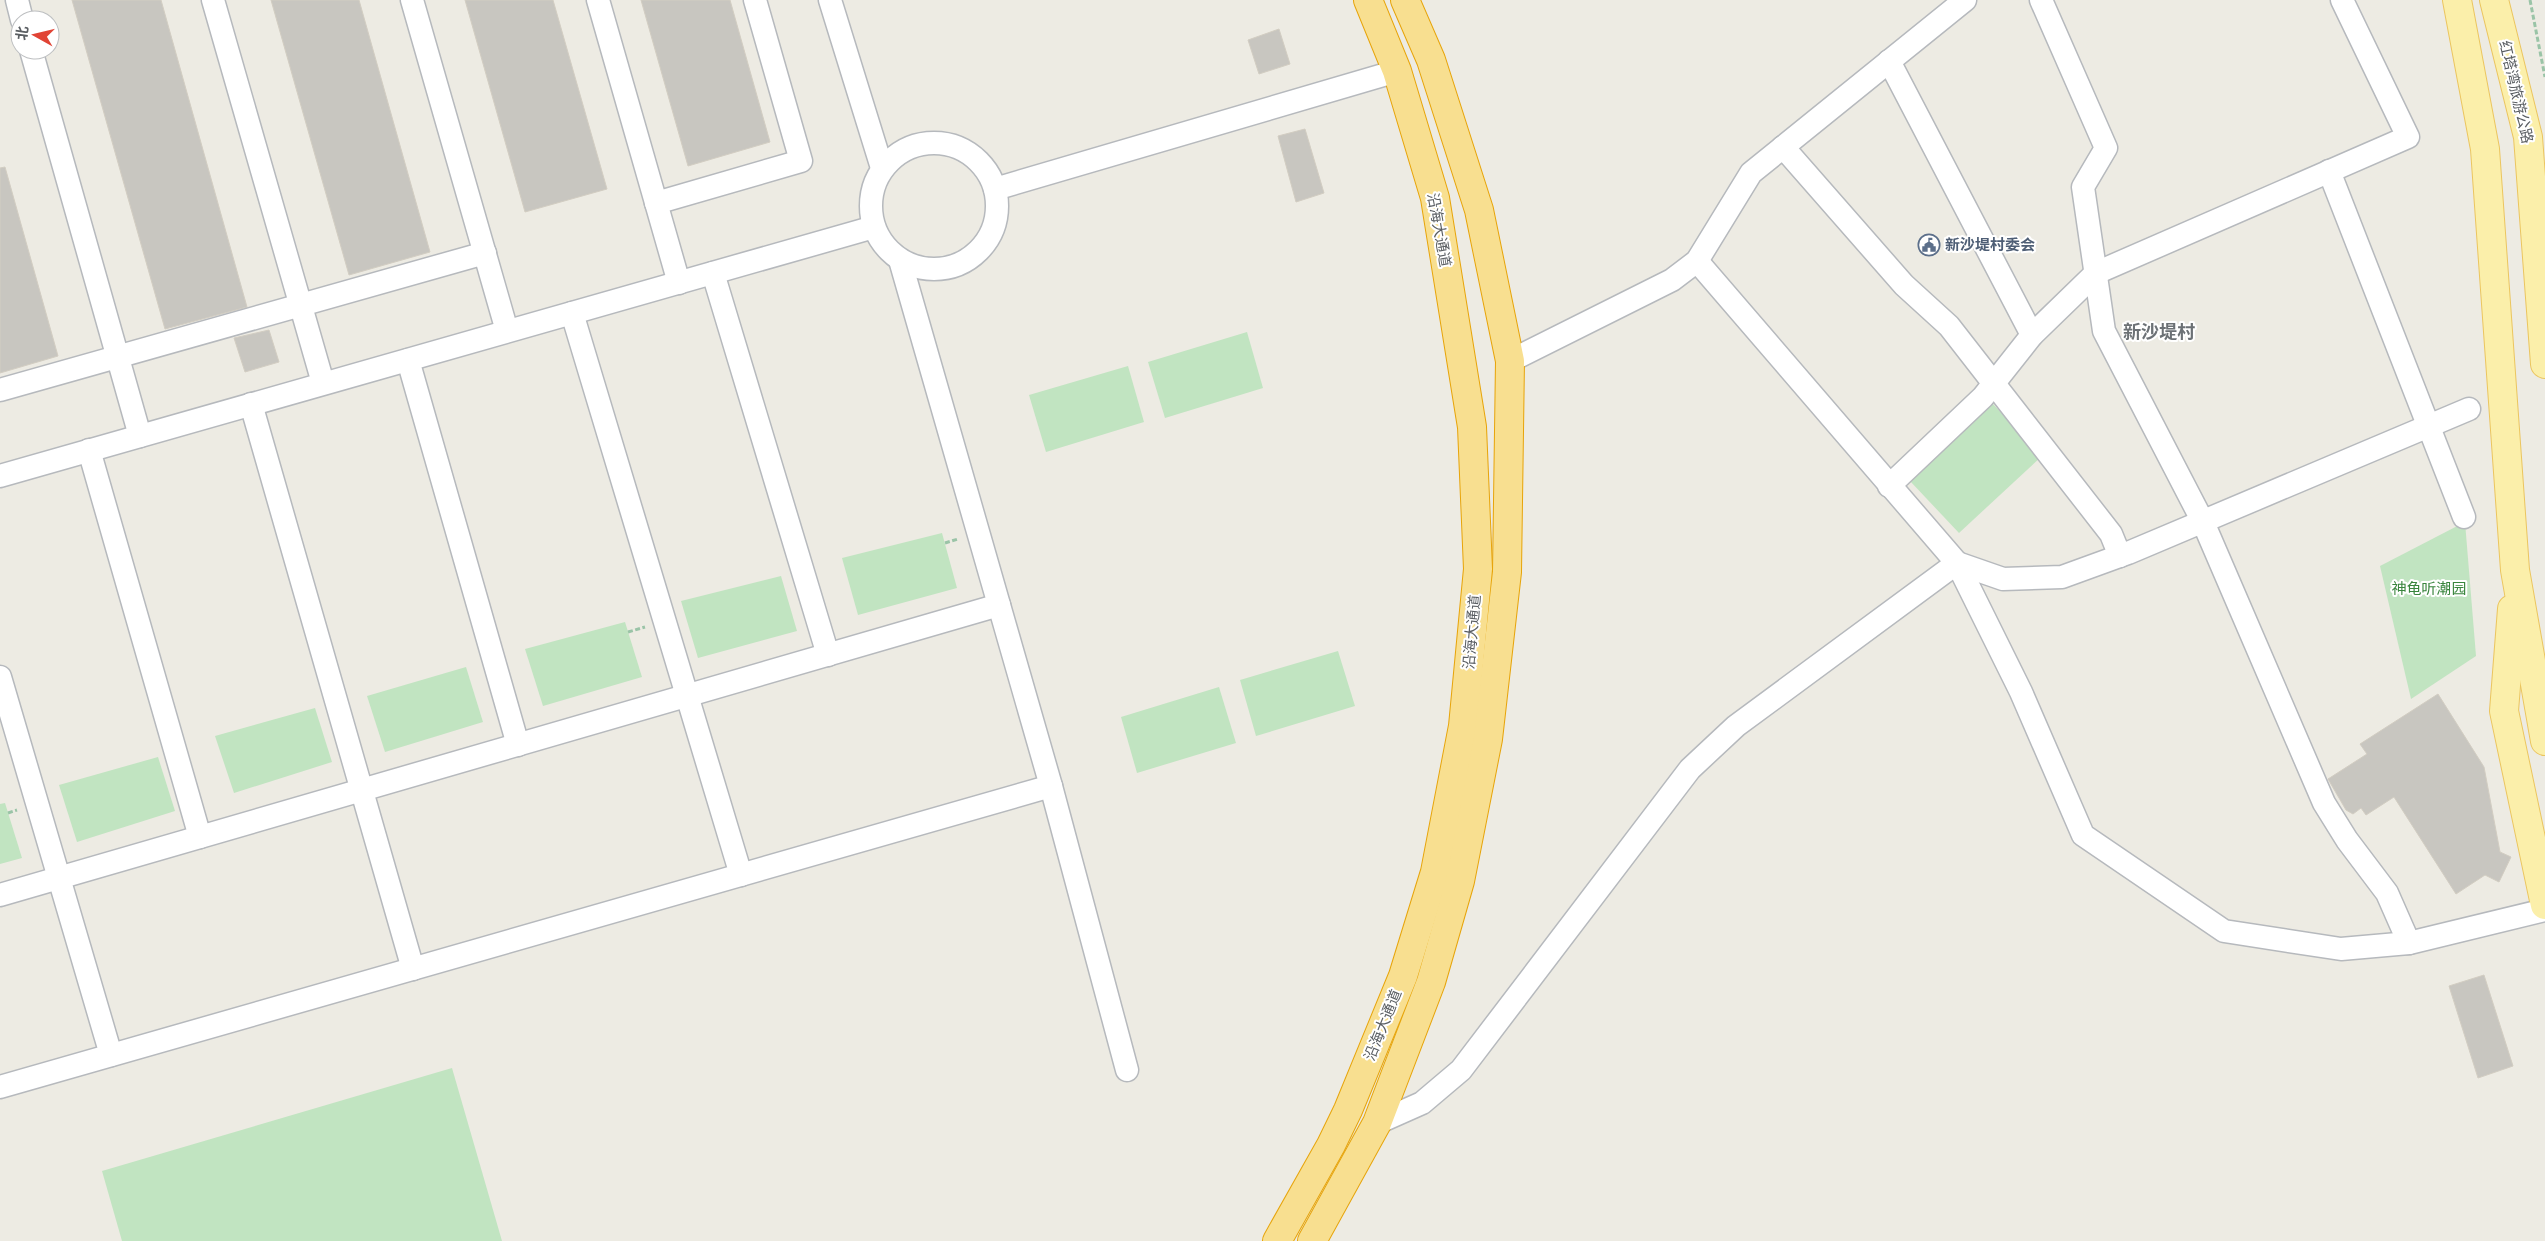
<svg xmlns="http://www.w3.org/2000/svg" width="2545" height="1241" font-family="'Roboto Condensed','Noto Sans SC',sans-serif">
  <rect width="100%" height="100%" fill="#edebe3"/>
  <g fill="#c1e4c1">
    <path d="M1247 332 1263 388 1165 418 1148 362Z"/>
    <path d="M1128 366 1144 422 1046 452 1029 395Z"/>
    <path d="M1992 403 2042 456 1959 533 1910 481Z"/>
    <path d="M2465 522 2476 656 2411 699 2380 566Z"/>
    <path d="M942 533 957 588 858 615 842 558Z"/>
    <path d="M781 576 797 631 698 658 681 601Z"/>
    <path d="M625 622 642 677 543 706 525 649Z"/>
    <path d="M1338 651 1355 706 1256 736 1240 680Z"/>
    <path d="M466 667 483 722 385 752 367 696Z"/>
    <path d="M1219 687 1236 743 1137 773 1121 717Z"/>
    <path d="M315 708 332 762 234 793 215 736Z"/>
    <path d="M158 757 175 811 77 842 59 785Z"/>
    <path d="M5 803 22 858 0 864V804Z"/>
    <path d="M452 1068 502 1241H122L102 1171Z"/>
  </g>
  <g fill="#c8c6c0" stroke="#d2cdc2">
    <path d="M72 0H161L247 307 165 329Z"/>
    <path d="M271 0H359L430 252 349 275Z"/>
    <path d="M465 0H553L607 189 525 212Z"/>
    <path d="M641 0H730L770 142 688 166Z"/>
    <path d="M1279 29 1290 64 1259 74 1248 40Z"/>
    <path d="M1305 129 1324 193 1296 202 1278 136Z"/>
    <path d="M5 167 58 356 0 373V168Z"/>
    <path d="M269 330 279 362 245 372 234 338Z"/>
    <path d="M2438 694 2484 767 2500 852 2511 857 2499 882 2485 875 2456 894 2394 797 2366 815 2361 808 2353 814 2346 810 2328 779 2367 754 2360 744Z"/>
    <path d="M2484 975 2513 1066 2478 1078 2449 986Z"/>
  </g>
  <g fill="none" stroke-linecap="round" stroke-linejoin="round">
    <g stroke="#b6b9bd" stroke-width="25">
      <g id="minor">
        <path d="M17 0 22 20"/>
        <path d="M213 0 323 383"/>
        <path d="M412 0 507 331"/>
        <path d="M598 0 679 283"/>
        <path d="M830 0 882 168"/>
        <path d="M2041 0 2106 148 2083 187 2104 331 2203 522 2324 803 2347 840 2387 893 2409 943"/>
        <path d="M31 50 140 436"/>
        <path d="M1889 61 2032 335"/>
        <circle cx="934" cy="206" r="63"/>
        <path d="M1783 147 1904 285 1949 326 2111 534 2120 556"/>
        <path d="M2329 171 2464 517"/>
        <path d="M995 189 1397 71"/>
        <path d="M656 203 801 161 755 0"/>
        <path d="M900 260 1051 786 1127 1070"/>
        <path d="M1697 261 1957 563 2021 692 2083 835 2224 931 2341 949 2409 943 2545 910"/>
        <path d="M713 273 828 655"/>
        <path d="M572 313 741 875"/>
        <path d="M408 360 518 745"/>
        <path d="M1510 361 1672 280 1697 261 1751 173 1965 0"/>
        <path d="M0 390 485 253"/>
        <path d="M251 404 413 969"/>
        <path d="M89 450 200 837"/>
        <path d="M0 476 874 227"/>
        <path d="M1889 486 1983 397 2032 335 2096 273 2408 137 2342 0"/>
        <path d="M0 677 111 1055"/>
        <path d="M0 895 999 605"/>
        <path d="M0 1087 1051 786"/>
        <path d="M1377 1123 1422 1103 1461 1070 1690 769 1736 726 1957 563 2003 579 2062 577 2128 553 2469 409"/>
      </g>
    </g>
    <g stroke="#ebc55f" stroke-width="30">
      <g id="major">
        <path d="M2457 0 2485 149 2515 570 2545 741"/>
        <path d="M2494 0 2528 137 2545 364"/>
        <path d="M2512 609 2504 711 2545 905"/>
      </g>
    </g>
    <g stroke="#e7a40a" stroke-width="30">
      <g id="highway">
        <path d="M1277 1241 1331 1145 1348 1110 1403 976 1435 872 1463 726 1478 569 1472 427 1435 198 1397 71 1368 0"/>
        <path d="M1312 1241 1377 1123 1431 982 1460 881 1488 739 1507 572 1510 361 1479 210 1431 60 1405 0"/>
      </g>
    </g>
    <g stroke="#9ac4a7" stroke-width="3" stroke-dasharray="5 2.5" stroke-linecap="butt">
      <path d="M2530 0 2545 77"/>
      <path d="M945 543 958 539"/>
      <path d="M628 632 645 627"/>
      <path d="M8 813 17 810"/>
    </g>
    <use href="#minor" stroke="#fff" stroke-width="22"/>
    <use href="#major" stroke="#fbefaa" stroke-width="28"/>
    <use href="#highway" stroke="#f8df90" stroke-width="28"/>
  </g>
  <defs>
    <g id="civic-ring" transform="scale(1.125)"><circle r="9.5" fill="#fff" stroke="#5c6f8a" stroke-width="1.5"/><path d="M-.6-6.5H3V-4.5H.6V-3L4-1V1h2V6H-6V1h2V-1L-.6-3ZM-1.2 2.5V6h2.4V2.5Z" fill="#5c6f8a"/></g>
  </defs>
  <g fill-rule="evenodd">
    <use href="#civic-ring" x="1929" y="245"/>
  </g>
  <g text-anchor="middle" dominant-baseline="central" stroke-width="4" stroke-linejoin="round" paint-order="stroke">
    <g font-size="15" fill="#5b5f63" stroke="#fff">
      <text transform="translate(2516 92) rotate(77)">红塔湾旅游公路</text>
      <text transform="translate(1439 230) rotate(80)">沿海大通道</text>
      <text transform="translate(1472 632) rotate(-85)">沿海大通道</text>
      <text transform="translate(1383 1025) rotate(-68)">沿海大通道</text>
    </g>
    <g font-size="15" font-weight="bold" fill="#4e5e75" stroke="#fff" text-anchor="start">
      <text x="1945" y="245">新沙堤村委会</text>
    </g>
    <g font-size="15" fill="#39853d" stroke="#fff">
      <text x="2429" y="589">神龟听潮园</text>
    </g>
    <g font-size="18" font-weight="bold" fill="#6c7175" stroke="#fff">
      <text x="2159" y="331">新沙堤村</text>
    </g>
  </g>
  <g transform="translate(35 35) rotate(278)"><circle r="24" fill="#ffffff" stroke="#bdbfc1"/>
  <path d="M0-4L9 19L0 12L-9 19Z" fill="#e14435"/>
  <text y="-8" font-size="14" font-weight="bold" text-anchor="middle" fill="#5b5f63">北</text>
  </g>
</svg>
